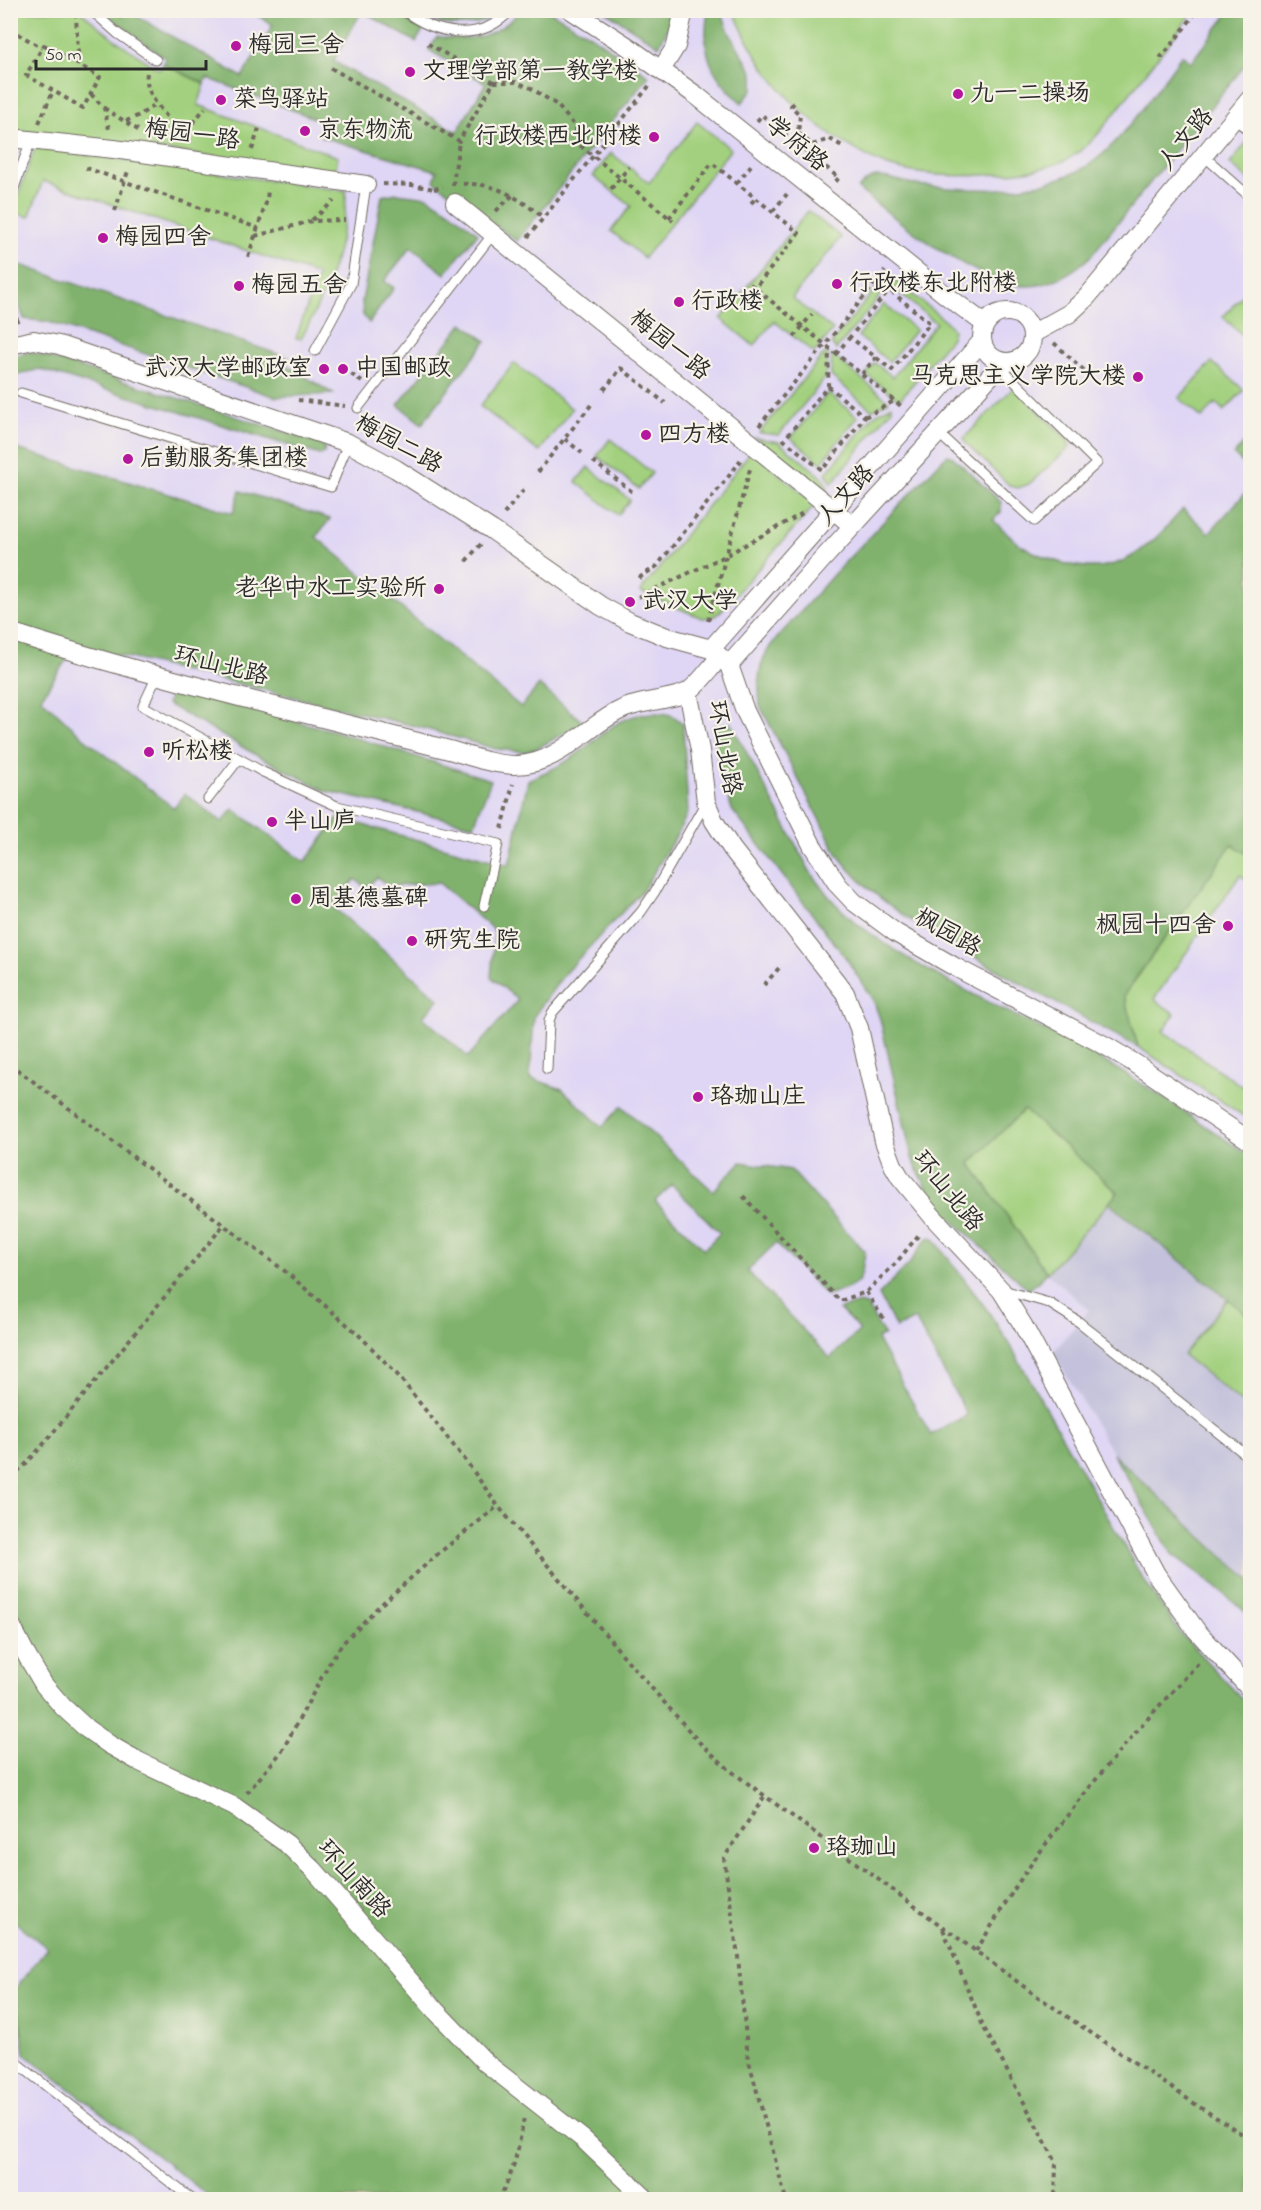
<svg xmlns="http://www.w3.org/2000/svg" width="1261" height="2210" font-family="'Indie Flower','LXGW WenKai TC',sans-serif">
  <rect width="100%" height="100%" fill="#f7f3e8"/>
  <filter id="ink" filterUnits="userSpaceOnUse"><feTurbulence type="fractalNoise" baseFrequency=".0167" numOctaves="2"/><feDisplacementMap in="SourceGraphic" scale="12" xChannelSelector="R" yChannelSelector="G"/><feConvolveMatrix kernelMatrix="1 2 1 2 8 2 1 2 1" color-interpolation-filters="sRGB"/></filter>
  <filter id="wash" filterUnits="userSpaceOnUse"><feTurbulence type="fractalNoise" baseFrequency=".008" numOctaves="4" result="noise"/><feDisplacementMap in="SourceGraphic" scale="24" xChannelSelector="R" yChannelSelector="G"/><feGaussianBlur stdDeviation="1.35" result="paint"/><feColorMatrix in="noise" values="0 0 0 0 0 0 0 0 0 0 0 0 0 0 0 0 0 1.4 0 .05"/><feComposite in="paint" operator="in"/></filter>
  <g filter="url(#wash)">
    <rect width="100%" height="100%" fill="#f4ddc2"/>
    <path fill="#dfd5f5" d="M11 11H1250V2199L11 2200Z"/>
    <path fill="#c3c1db" d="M1118 1193 1250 1273V1616L1210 1582 1172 1554 1053 1352 1089 1310 1047 1273Z"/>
    <g fill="#a2d07e" stroke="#667e54" stroke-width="1.5">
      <path d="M17 11H80L113 38 155 67 160 69 163 64 205 84 198 105 338 157 335 173 11 130V23Z"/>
      <path d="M734 11H733H1194C1171 40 1148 70 1125 100 1110 119 1096 140 1076 154 1053 170 1025 171 998 174 962 177 920 177 885 165 874 161 863 154 853 148 798 117 757 70 734 11Z"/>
      <path d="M697 122 731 149 644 258 611 231 631 206 593 176 611 153 649 183Z"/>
      <path d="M1247 142 1250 145V181L1230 164Z"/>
      <path d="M35 148 346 191C346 242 325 295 301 339L296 338 318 275 43 181 29 217 12 212Z"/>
      <path d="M808 211 841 237 792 298 833 330 814 353 774 321 754 346 721 319Z"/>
      <path d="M887 274 948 323 953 330 951 338 901 398 898 399 866 374 875 363 893 377 936 323 883 280Z"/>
      <path d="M877 287 883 292 836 350 832 344 833 341Z"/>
      <path d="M1249 288 1250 290V342L1223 317Z"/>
      <path d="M884 304 916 330 889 362 858 336Z"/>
      <path d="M824 354H828L826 377 779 435 759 433Z"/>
      <path d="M832 355 889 401 872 410 831 376Z"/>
      <path d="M1212 362 1244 390 1224 411 1216 403 1202 418 1179 398Z"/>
      <path d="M514 363 572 409 539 452 480 406Z"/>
      <path d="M1014 387 1068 440 1070 447 1029 484 1018 488 1010 486 965 442 964 438Z"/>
      <path d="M828 393 858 417 821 463 791 438Z"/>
      <path d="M892 405V409L832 483 826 473 874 415Z"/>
      <path d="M755 438 779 442 822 477 828 488 824 493Z"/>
      <path d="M610 439 652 473 639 489 597 456Z"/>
      <path d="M751 451 816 504 720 612 712 617 702 618 640 592Z"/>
      <path d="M588 467 630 500 618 515 576 482Z"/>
      <path d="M1232 843 1250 856V882L1240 875 1154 999 1175 1014 1163 1031 1250 1092V1120L1138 1047 1124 996Z"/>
      <path d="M1024 1109 1118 1193 1047 1273 970 1163Z"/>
      <path d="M1228 1299 1250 1317V1409L1183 1355Z"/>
    </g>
    <g fill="#81b26d" stroke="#566e4c" stroke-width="1.5" fill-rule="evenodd">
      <path d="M102 11H128L242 77 273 25 250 11H394L423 30 416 42 362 11 333 61 457 132 486 83 429 50 437 37C474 41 495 38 520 11H549L590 35 649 76 517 241 434 181 437 171 322 137 327 123 207 78 205 84 163 64 165 58Z"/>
      <path d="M413 11H501C475 32 439 28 413 11Z"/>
      <path d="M605 11H672L669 26 659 46Z"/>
      <path d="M708 11H721L730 34 753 73V89L742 103C710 75 701 53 708 11Z"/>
      <path d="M1230 11H1250V59L1091 256C1074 272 1049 287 1025 286 976 284 896 220 858 189 863 183 868 178 876 177 889 176 904 183 917 185 971 191 1038 195 1087 166 1120 146 1158 87 1182 55L1191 62Z"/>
      <path d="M397 193 428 197 450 211 478 233 445 274 411 247 384 281 394 288 369 323 363 315 362 301 382 196Z"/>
      <path d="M10 249 15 263 289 358 285 364 333 394 276 397 49 322 24 319 11 282Z"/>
      <path d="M463 323 486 341 422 424 398 405Z"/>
      <path d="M31 352 323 444 325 447 324 453 320 455 39 369 11 377V356Z"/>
      <path d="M1250 436V470L1234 455Z"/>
      <path d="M10 447 233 513 240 491 330 519 316 537 521 707 539 685 583 722 540 747 525 752 496 749 419 727 76 645 41 698 84 738 174 808 185 794 222 822 233 809 305 862 338 818 509 865 528 780C542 773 557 768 570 759 600 740 614 714 654 713 668 713 673 714 683 724L688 812 678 833 643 890 565 973 534 1016 530 1078 562 1089 602 1127 622 1106 713 1191 741 1162 791 1170 865 1252C860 1288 860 1284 827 1296L776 1243 747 1271 830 1358 860 1330 839 1309 860 1303 867 1306 884 1335 877 1339 931 1435 967 1415 915 1319 896 1328 879 1295 909 1264 926 1240 930 1237 933 1238 988 1311 1010 1345 1143 1579 1181 1634 1250 1707V2199H213L25 2054 15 1989 47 1948 10 1918ZM377 877 388 886 439 883 495 931 491 977 518 1000 468 1057 423 1017 439 999 332 906 355 879 366 888ZM672 1185 720 1233 704 1249 655 1201Z"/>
      <path d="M948 455 953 457 1001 502V512L993 520C1002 528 1011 538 1021 545 1050 563 1091 575 1123 561 1147 550 1165 529 1183 509L1209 533 1250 488V856L1232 844 1124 995 1138 1047C1082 1017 1027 988 973 956 924 929 872 901 838 855L760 706C758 683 757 665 771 645L833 575 944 458Z"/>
      <path d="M171 690 331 730 491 780 474 825 326 791 251 752 167 704Z"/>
      <path d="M731 723 811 873C838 914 868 933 909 959 968 995 1033 1022 1094 1056 1148 1085 1199 1122 1250 1156V1317L1109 1203 1118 1192 1024 1110 970 1163 1047 1273 1029 1290 949 1217 929 1193 912 1158 880 1019 874 1002 846 958 732 810 720 771 713 726Z"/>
      <path d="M1113 1454 1221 1555 1250 1579V1616L1210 1582 1172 1554Z"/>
    </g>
  </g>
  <g filter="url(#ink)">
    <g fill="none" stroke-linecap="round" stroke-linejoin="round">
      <g stroke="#716960" stroke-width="11">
        <g id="service">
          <path d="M91 10 117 33 156 60"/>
          <path d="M403 10C436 35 480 44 511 10"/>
          <path d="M1234 119 1250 131"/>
          <path d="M1204 156 1250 197"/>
          <path d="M10 199 31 140"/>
          <path d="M315 351 351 284 366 185"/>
          <path d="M21 393 331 487 348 443"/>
          <path d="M358 408 493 234"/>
          <path d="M938 433 1034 521 1097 463 1000 367"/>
          <path d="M157 676 143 706 263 772 337 806 498 844 484 906"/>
          <path d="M208 799 239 759"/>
          <path d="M547 1069 549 1021 552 1013 641 912 654 893 706 802"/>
          <path d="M1003 1290 1049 1303 1079 1322 1250 1458"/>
          <path d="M10 2066 14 2061 193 2200"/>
        </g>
      </g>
      <g stroke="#716960" stroke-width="20">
        <g id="minor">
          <path d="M571 10 627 46 697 96 947 296 985 324"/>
          <path d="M661 70 676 46 684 10"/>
          <path d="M10 138 114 149 366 185"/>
          <path d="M455 203 853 526"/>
          <circle cx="1007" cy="337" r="25"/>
          <path d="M1032 334 1070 313 1087 297 1250 99"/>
          <path d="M10 345 34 340 59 345 348 443 396 469 492 530 601 606 630 622 667 637 711 649 729 665 745 711 812 845 838 885 854 902 896 933 955 967 1106 1046 1136 1064 1250 1141"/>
          <path d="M10 632C156 679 305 713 453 751 506 768 530 775 577 739 592 729 606 716 623 709 639 701 678 699 689 691 701 682 710 668 720 657"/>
          <path d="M711 649 982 341"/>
          <path d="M729 665 820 562 1003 362"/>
          <path d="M688 692 700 750 706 802 714 821 732 849 845 993 859 1028 884 1141 893 1165 900 1177 933 1217 1001 1290 1023 1325 1156 1574 1196 1630 1250 1689"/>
          <path d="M10 1623 28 1658 44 1685 63 1707 87 1729 110 1745 138 1761 235 1807 287 1844 314 1870 435 2010 486 2063 583 2139 647 2200"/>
        </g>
      </g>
      <g stroke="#716960" stroke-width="4" stroke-dasharray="4.5 4.5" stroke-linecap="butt">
        <path d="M119 18 125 10"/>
        <path d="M10 29 42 48"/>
        <path d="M44 45 100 77 83 108 26 75Z"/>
        <path d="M1160 55 1162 57 1198 10"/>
        <path d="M73 61 78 52 76 16"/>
        <path d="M331 68 459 141 494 82 425 42"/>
        <path d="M147 73C143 94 167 117 181 131"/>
        <path d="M494 82H516L531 88 557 105 575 126 581 146 673 221"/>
        <path d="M91 94 104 108 109 129"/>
        <path d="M794 103 791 106 800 115 798 133 812 145 830 139 842 146 844 143"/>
        <path d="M104 108 141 132"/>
        <path d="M126 121 140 115 157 103"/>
        <path d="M757 121 762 115 839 178 835 182"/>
        <path d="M39 123 53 91"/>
        <path d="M169 135 192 124 205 108"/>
        <path d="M252 150 259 128"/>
        <path d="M86 168 258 228"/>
        <path d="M737 183 752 164"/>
        <path d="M383 184 412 185 435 189"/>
        <path d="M463 184C495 182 518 198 543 217"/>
        <path d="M453 185 459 141"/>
        <path d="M434 189 443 187"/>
        <path d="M611 189 629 167"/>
        <path d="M751 203 756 198"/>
        <path d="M115 211 128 171"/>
        <path d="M496 211 513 195"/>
        <path d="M773 211 787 194"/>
        <path d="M669 218 712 163 799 233 755 288"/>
        <path d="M312 220 334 201"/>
        <path d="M255 236 312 221 345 220"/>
        <path d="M528 237 650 85"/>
        <path d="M248 257 267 200 268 190"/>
        <path d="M877 280 930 323 892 370 850 337 889 290"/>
        <path d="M750 284 901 406"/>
        <path d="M972 287 976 282"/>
        <path d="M10 301 18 322"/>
        <path d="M794 337 812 314"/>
        <path d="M1054 343 1100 385"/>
        <path d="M836 354 850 337"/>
        <path d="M621 368 665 403"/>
        <path d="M351 374 362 382"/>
        <path d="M862 374 876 357"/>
        <path d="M828 386 865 417 822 470 784 440 828 386 829 348"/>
        <path d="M604 390 622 367"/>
        <path d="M298 400 345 406"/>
        <path d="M865 417 894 401"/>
        <path d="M369 419 393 443"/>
        <path d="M759 426 885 271"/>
        <path d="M565 439 582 453"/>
        <path d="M593 461 635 494"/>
        <path d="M538 472 591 405"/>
        <path d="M504 514 526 487"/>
        <path d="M466 561 481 544"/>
        <path d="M639 578 657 566 740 462 737 460"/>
        <path d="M638 597 725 556 803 513"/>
        <path d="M708 621 750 469"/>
        <path d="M502 829 513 784"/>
        <path d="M764 985 779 968"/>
        <path d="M10 1064 286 1272 358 1334 396 1373 466 1461 498 1506 627 1660 700 1743 731 1771 1034 1994 1198 2106 1250 2139"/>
        <path d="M743 1196 840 1301 866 1292 896 1263 921 1232"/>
        <path d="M866 1292 885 1321"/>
        <path d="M10 1477 24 1466 42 1446 223 1226"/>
        <path d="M247 1793 282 1751 330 1662 342 1644 376 1609 439 1553 498 1506"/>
        <path d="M764 1797 724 1858 738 1957 748 2058 786 2200"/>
        <path d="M943 1929 983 2026 1056 2162 1055 2200"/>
        <path d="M976 1951C993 1924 1009 1896 1027 1870 1079 1797 1137 1728 1199 1663"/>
        <path d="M498 2200C514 2174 519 2146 524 2117"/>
      </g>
      <use href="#service" stroke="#fff" stroke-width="9"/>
      <use href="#minor" stroke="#fff" stroke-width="18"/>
    </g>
  </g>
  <g fill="#b5179e" stroke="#f7f3e8" stroke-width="2">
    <circle cx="236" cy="46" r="6"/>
    <circle cx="410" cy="72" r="6"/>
    <circle cx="958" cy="94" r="6"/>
    <circle cx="221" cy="100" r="6"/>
    <circle cx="305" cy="131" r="6"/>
    <circle cx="654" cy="137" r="6"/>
    <circle cx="103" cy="238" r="6"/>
    <circle cx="837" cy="284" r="6"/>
    <circle cx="239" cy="286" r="6"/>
    <circle cx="679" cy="302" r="6"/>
    <circle cx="324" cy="369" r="6"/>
    <circle cx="343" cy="369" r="6"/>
    <circle cx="1138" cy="377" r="6"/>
    <circle cx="646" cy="435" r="6"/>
    <circle cx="128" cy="459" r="6"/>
    <circle cx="439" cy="589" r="6"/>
    <circle cx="630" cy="602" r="6"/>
    <circle cx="149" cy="752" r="6"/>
    <circle cx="272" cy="822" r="6"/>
    <circle cx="296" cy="899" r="6"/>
    <circle cx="1228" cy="926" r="6"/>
    <circle cx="412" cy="941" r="6"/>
    <circle cx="698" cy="1097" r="6"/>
    <circle cx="814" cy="1848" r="6"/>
  </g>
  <g text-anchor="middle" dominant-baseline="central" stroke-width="4.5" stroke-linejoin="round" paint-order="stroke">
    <g font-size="24" fill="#2b2b2b" stroke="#f7f3e8" text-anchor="start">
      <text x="248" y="46">梅园三舍</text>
      <text x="422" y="72">文理学部第一教学楼</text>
      <text x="970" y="94">九一二操场</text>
      <text x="233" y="100">菜鸟驿站</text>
      <text x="317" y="131">京东物流</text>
      <text x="642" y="137" text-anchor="end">行政楼西北附楼</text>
      <text x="115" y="238">梅园四舍</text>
      <text x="849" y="284">行政楼东北附楼</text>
      <text x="251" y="286">梅园五舍</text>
      <text x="691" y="302">行政楼</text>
      <text x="312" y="369" text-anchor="end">武汉大学邮政室</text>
      <text x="355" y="369">中国邮政</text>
      <text x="1126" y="377" text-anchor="end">马克思主义学院大楼</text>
      <text x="658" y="435">四方楼</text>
      <text x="140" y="459">后勤服务集团楼</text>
      <text x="427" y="589" text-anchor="end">老华中水工实验所</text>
      <text x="642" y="602">武汉大学</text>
      <text x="161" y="752">听松楼</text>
      <text x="284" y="822">半山庐</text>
      <text x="308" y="899">周基德墓碑</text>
      <text x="1216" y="926" text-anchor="end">枫园十四舍</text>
      <text x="424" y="941">研究生院</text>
      <text x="710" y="1097">珞珈山庄</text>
      <text x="826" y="1848">珞珈山</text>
    </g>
    <g font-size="24" fill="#2b2b2b" stroke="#f7f3e8">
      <text transform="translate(192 136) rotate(8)">梅园一路</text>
      <text transform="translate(1187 140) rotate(-51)">人文路</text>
      <text transform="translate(796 145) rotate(39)">学府路</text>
      <text transform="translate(669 346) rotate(39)">梅园一路</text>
      <text transform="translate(398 445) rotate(29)">梅园二路</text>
      <text transform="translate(847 496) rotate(-48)">人文路</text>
      <text transform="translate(221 667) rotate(14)">环山北路</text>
      <text transform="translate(723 748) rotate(80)">环山北路</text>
      <text transform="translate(947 934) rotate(30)">枫园路</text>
      <text transform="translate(947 1192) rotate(51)">环山北路</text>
      <text transform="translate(353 1880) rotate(48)">环山南路</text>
    </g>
  </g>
  <rect width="1261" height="2210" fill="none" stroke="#f7f3e8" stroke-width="36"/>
  <path d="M36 60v9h170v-9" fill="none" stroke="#2b2b2b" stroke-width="3"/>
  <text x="45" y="60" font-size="18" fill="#2b2b2b" stroke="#f7f3e8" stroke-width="4.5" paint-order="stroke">50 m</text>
</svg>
